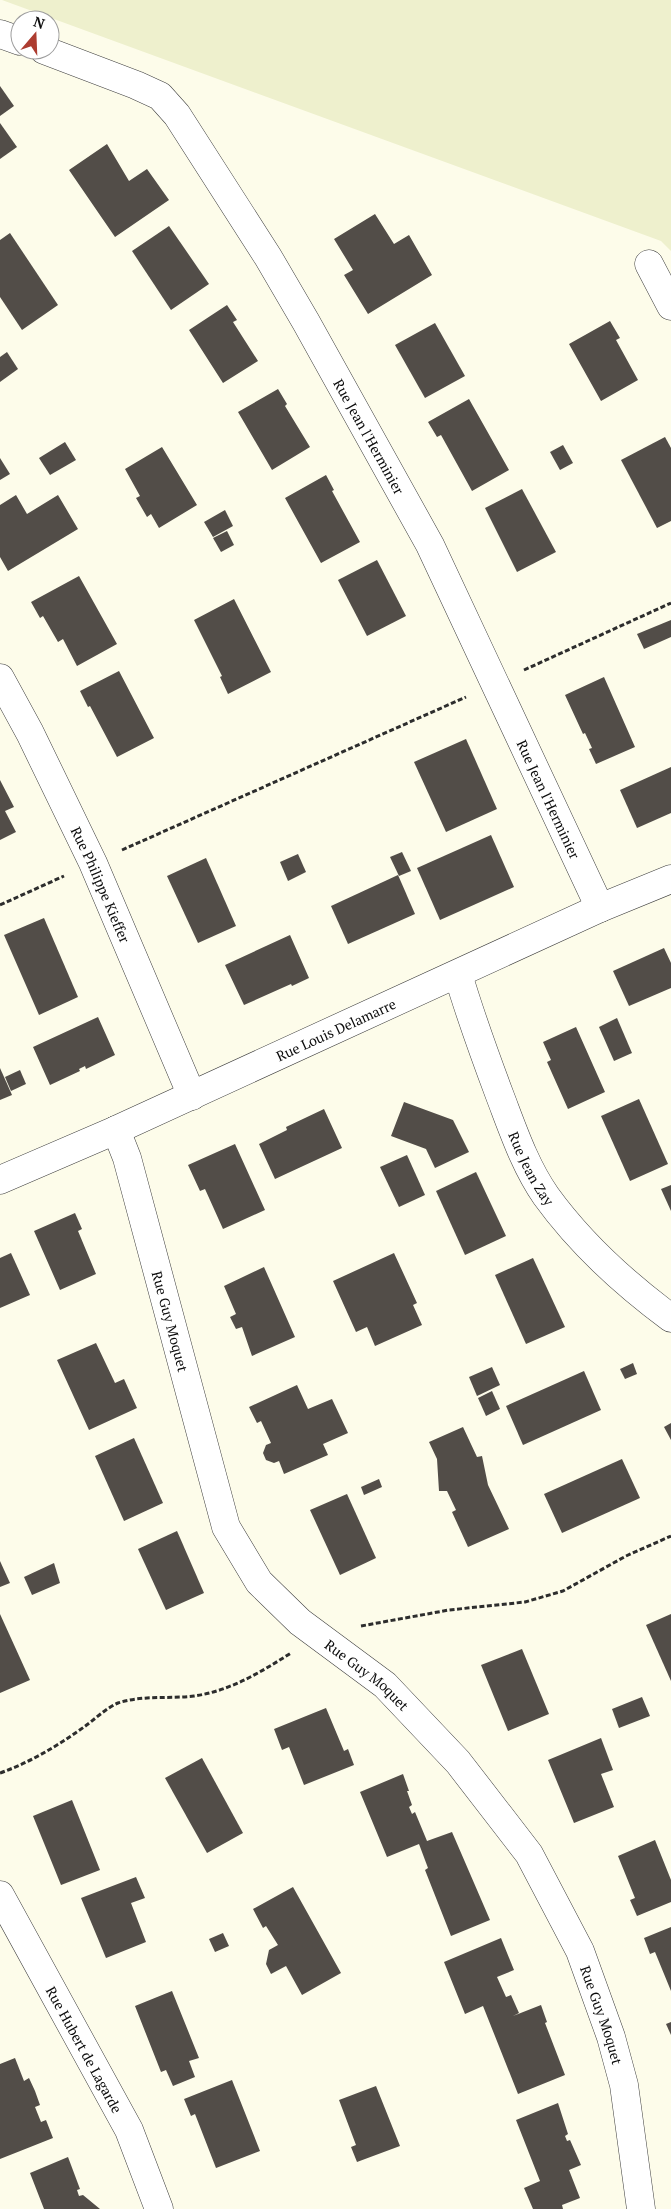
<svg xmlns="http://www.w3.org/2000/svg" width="671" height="2209" font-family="'PT Serif',serif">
  <rect width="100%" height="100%" fill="#fdfcea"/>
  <path fill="#eef0cd" d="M2 0H671V251L661 241Z"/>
  <g fill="#524d48">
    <path d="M0 86 14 106 0 116Z"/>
    <path d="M0 123 17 147 0 159Z"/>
    <path d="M107 144 129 181 147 169 169 200 115 237 69 170Z"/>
    <path d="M375 214 394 244 409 235 432 275 368 314 344 275 353 270 334 239Z"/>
    <path d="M169 226 209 284 171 310 132 251Z"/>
    <path d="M10 233 58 305 22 330 0 297V240Z"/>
    <path d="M227 305 237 320 233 322 258 361 223 383 189 330Z"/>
    <path d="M610 321 620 338 616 340 638 380 601 401 569 344Z"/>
    <path d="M435 323 465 376 425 398 395 345Z"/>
    <path d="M7 352 18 369 0 382V357Z"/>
    <path d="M278 389 287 404 285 406 310 447 272 470 238 412Z"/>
    <path d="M469 399 509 470 472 491 441 435 437 437 428 422Z"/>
    <path d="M665 437 671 448V521L657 528 621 460Z"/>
    <path d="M65 442 76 460 50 475 39 458Z"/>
    <path d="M563 445 573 463 560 470 550 452Z"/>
    <path d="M162 447 197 505 159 528 151 514 147 517 136 498 140 496 125 469Z"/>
    <path d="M0 458 10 474 0 480Z"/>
    <path d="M326 475 334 490 332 491 360 542 321 563 285 498Z"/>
    <path d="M522 489 556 552 517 572 485 508Z"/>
    <path d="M16 495 27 514 58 495 78 529 8 571 0 557V505Z"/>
    <path d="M225 510 233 526 213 537 204 522Z"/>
    <path d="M227 531 234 545 221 552 213 538Z"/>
    <path d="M377 560 406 616 367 636 338 580Z"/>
    <path d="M79 576 117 644 77 666 63 639 58 642 43 616 40 618 31 602Z"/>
    <path d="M234 599 271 672 228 694 220 677 222 676 194 620Z"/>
    <path d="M671 620V637L644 649 637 634Z"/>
    <path d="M119 671 154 738 117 757 90 706 88 707 80 691Z"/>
    <path d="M604 677 635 747 596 764 589 749 592 748 585 733 583 734 565 695Z"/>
    <path d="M466 739 497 809 446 832 414 762Z"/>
    <path d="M671 767V813L637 828 620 790Z"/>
    <path d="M0 780 14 807 5 811 16 832 0 840Z"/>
    <path d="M491 835 514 887 440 920 417 868Z"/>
    <path d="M402 852 411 871 399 876 390 857Z"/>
    <path d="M298 854 306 872 288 881 280 862Z"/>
    <path d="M206 858 236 926 198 943 167 876Z"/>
    <path d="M398 875 415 914 348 944 331 906Z"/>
    <path d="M44 918 78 997 39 1015 4 935Z"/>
    <path d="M290 935 309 978 292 986 291 984 244 1005 225 965Z"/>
    <path d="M664 948 671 963V988L629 1006 613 971Z"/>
    <path d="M98 1017 115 1055 86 1069 85 1066 79 1069 80 1071 50 1085 33 1047Z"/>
    <path d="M617 1018 632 1053 614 1061 599 1027Z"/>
    <path d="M576 1027 605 1092 568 1109 547 1062 551 1060 543 1042Z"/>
    <path d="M0 1068 12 1095 0 1100Z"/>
    <path d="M20 1070 26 1084 11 1091 5 1077Z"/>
    <path d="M639 1099 668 1164 630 1181 601 1116Z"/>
    <path d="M404 1102 453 1120 469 1152 435 1168 426 1149 391 1136Z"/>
    <path d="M324 1109 342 1148 275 1179 259 1144 287 1130 286 1127Z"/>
    <path d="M235 1144 265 1210 223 1229 205 1189 200 1191 188 1165Z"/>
    <path d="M407 1155 425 1195 399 1207 380 1167Z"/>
    <path d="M476 1172 506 1236 465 1255 436 1191Z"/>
    <path d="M671 1185V1211L661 1189Z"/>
    <path d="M75 1213 82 1229 78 1231 96 1274 60 1290 34 1231Z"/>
    <path d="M11 1253 30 1295 0 1308V1258Z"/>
    <path d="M394 1253 417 1303 413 1305 422 1325 375 1346 367 1327 356 1332 333 1281Z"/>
    <path d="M533 1258 565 1327 526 1344 495 1275Z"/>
    <path d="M264 1267 295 1337 252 1356 242 1327 236 1329 230 1317 236 1314 224 1286Z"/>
    <path d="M96 1343 115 1383 124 1379 137 1408 89 1430 57 1360Z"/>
    <path d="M633 1363 637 1374 625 1379 620 1369Z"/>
    <path d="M492 1367 500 1385 477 1396 469 1377Z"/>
    <path d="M584 1371 601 1410 523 1445 506 1406Z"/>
    <path d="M297 1385 308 1409 332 1399 348 1433 323 1444 328 1455 284 1474 279 1461 274 1463 266 1460 263 1453 266 1445 271 1443 261 1421 257 1423 249 1407Z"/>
    <path d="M492 1391 500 1409 486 1416 478 1398Z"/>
    <path d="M671 1423V1440L664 1427Z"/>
    <path d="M463 1427 477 1457 482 1456 488 1485 509 1529 468 1547 452 1512 456 1510 447 1491H439L437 1459 429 1442Z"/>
    <path d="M134 1438 163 1503 124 1521 95 1456Z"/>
    <path d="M622 1459 640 1498 562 1533 544 1494Z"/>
    <path d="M379 1479 382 1487 364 1495 361 1487Z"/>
    <path d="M347 1494 376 1558 340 1575 310 1510Z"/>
    <path d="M177 1531 204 1593 166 1610 138 1549Z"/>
    <path d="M0 1561 10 1583 0 1587Z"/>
    <path d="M54 1563 60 1583 32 1595 24 1577Z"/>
    <path d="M0 1614 30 1680 0 1693Z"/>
    <path d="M671 1614V1681L646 1625Z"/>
    <path d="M522 1649 549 1714 508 1731 481 1665Z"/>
    <path d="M642 1697 650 1716 619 1728 612 1709Z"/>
    <path d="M326 1708 344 1751 348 1749 354 1765 304 1785 289 1747 282 1750 274 1729Z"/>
    <path d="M601 1738 613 1770 601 1774 614 1807 574 1823 548 1760Z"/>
    <path d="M202 1758 243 1833 207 1853 165 1778Z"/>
    <path d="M403 1774 409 1791H407L412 1805 409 1807 412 1814 415 1812 427 1841 452 1832 490 1920 451 1936 425 1870 428 1868 419 1844 387 1857 360 1792Z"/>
    <path d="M72 1800 100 1870 61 1885 33 1816Z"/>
    <path d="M655 1840 671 1880V1902L637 1916 630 1900 635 1898 618 1856Z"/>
    <path d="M136 1877 145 1898 131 1903 146 1942 106 1958 81 1898Z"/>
    <path d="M293 1887 341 1973 302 1995 286 1966 271 1974 266 1964 269 1950 278 1945 266 1926 263 1928 253 1909Z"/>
    <path d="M671 1927V1991L655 1952 650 1954 644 1938Z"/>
    <path d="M223 1933 229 1946 215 1952 209 1939Z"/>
    <path d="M501 1938 514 1970 497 1977 506 1997 511 1995 519 2013 513 2016 541 2005 547 2022 545 2023 565 2075 518 2094 483 2006 465 2014 444 1962Z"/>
    <path d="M172 1991 199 2058 189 2061 195 2077 173 2086 166 2070 161 2072 135 2006Z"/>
    <path d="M671 2022V2035L666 2024Z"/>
    <path d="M15 2058 24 2081 29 2078 35 2091 40 2105 35 2107 41 2122 46 2120 53 2138 0 2159V2064Z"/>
    <path d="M232 2080 260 2151 216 2168 195 2114 191 2116 184 2099Z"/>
    <path d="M376 2086 400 2146 357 2162 351 2147 356 2145 339 2100Z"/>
    <path d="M558 2103 568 2134 565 2136 567 2141 570 2140 581 2165 569 2170 580 2198 562 2205 563 2209H533L524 2188 540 2181 516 2120Z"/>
    <path d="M68 2157 80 2189 77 2190 79 2196 83 2195 100 2209H44L30 2173Z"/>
  </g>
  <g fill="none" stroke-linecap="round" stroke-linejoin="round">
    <g stroke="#3e3e3e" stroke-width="29">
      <g id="minor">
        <path d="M0 34 20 41"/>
        <path id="s1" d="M44 50 136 85 160 96 177 115 268 257 306 322 430 545 600 908"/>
        <path d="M649 264 671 306"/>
        <path id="s2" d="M0 678 30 733 93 863 192 1096"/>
        <path id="s3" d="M458 974C470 1015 485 1056 500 1096 513 1130 525 1166 546 1196 580 1243 625 1284 671 1318"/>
        <path id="s4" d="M116 1130 127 1158 226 1527 259 1582 300 1622 385 1685 458 1762 529 1854 580 1951 611 2037 624 2085 641 2209"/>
        <path id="s5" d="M0 1180 116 1130 600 908 671 879"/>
        <path id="s6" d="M0 1895 129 2130 159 2209"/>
      </g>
    </g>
    <g stroke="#2d2d2d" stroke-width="3" stroke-dasharray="5 2.5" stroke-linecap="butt">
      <path d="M524 670 671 603"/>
      <path d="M122 850 466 697"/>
      <path d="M0 905 64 876"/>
      <path d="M361 1626 449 1610 525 1602 563 1591 626 1556 671 1536"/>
      <path d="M0 1773C31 1762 57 1746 84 1727 94 1720 106 1708 118 1703 142 1695 169 1699 194 1696 230 1691 261 1672 291 1653"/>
    </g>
    <use href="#minor" stroke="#fff" stroke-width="28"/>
  </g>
  <g text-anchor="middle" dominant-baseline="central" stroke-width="5" stroke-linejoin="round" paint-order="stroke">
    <g font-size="14" fill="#0b0b0b" stroke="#fff">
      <text stroke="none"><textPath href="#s1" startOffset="525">Rue Jean l'Herminier</textPath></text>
      <text stroke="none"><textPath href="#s1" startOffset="930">Rue Jean l'Herminier</textPath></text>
      <text stroke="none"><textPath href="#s2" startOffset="230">Rue Philippe Kieffer</textPath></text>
      <text stroke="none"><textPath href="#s5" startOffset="368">Rue Louis Delamarre</textPath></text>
      <text stroke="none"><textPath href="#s3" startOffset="208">Rue Jean Zay</textPath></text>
      <text stroke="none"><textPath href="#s4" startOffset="199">Rue Guy Moquet</textPath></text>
      <text stroke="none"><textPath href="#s4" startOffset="619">Rue Guy Moquet</textPath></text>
      <text stroke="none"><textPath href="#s4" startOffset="1039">Rue Guy Moquet</textPath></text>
      <text stroke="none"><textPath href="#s6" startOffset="176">Rue Hubert de Lagarde</textPath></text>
    </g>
  </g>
  <g transform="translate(35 35) rotate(19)"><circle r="24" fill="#ffffff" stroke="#9d9d9d"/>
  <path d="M0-4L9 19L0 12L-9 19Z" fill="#ad3c30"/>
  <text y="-8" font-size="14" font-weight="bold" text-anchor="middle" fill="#0b0b0b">N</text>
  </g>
</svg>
